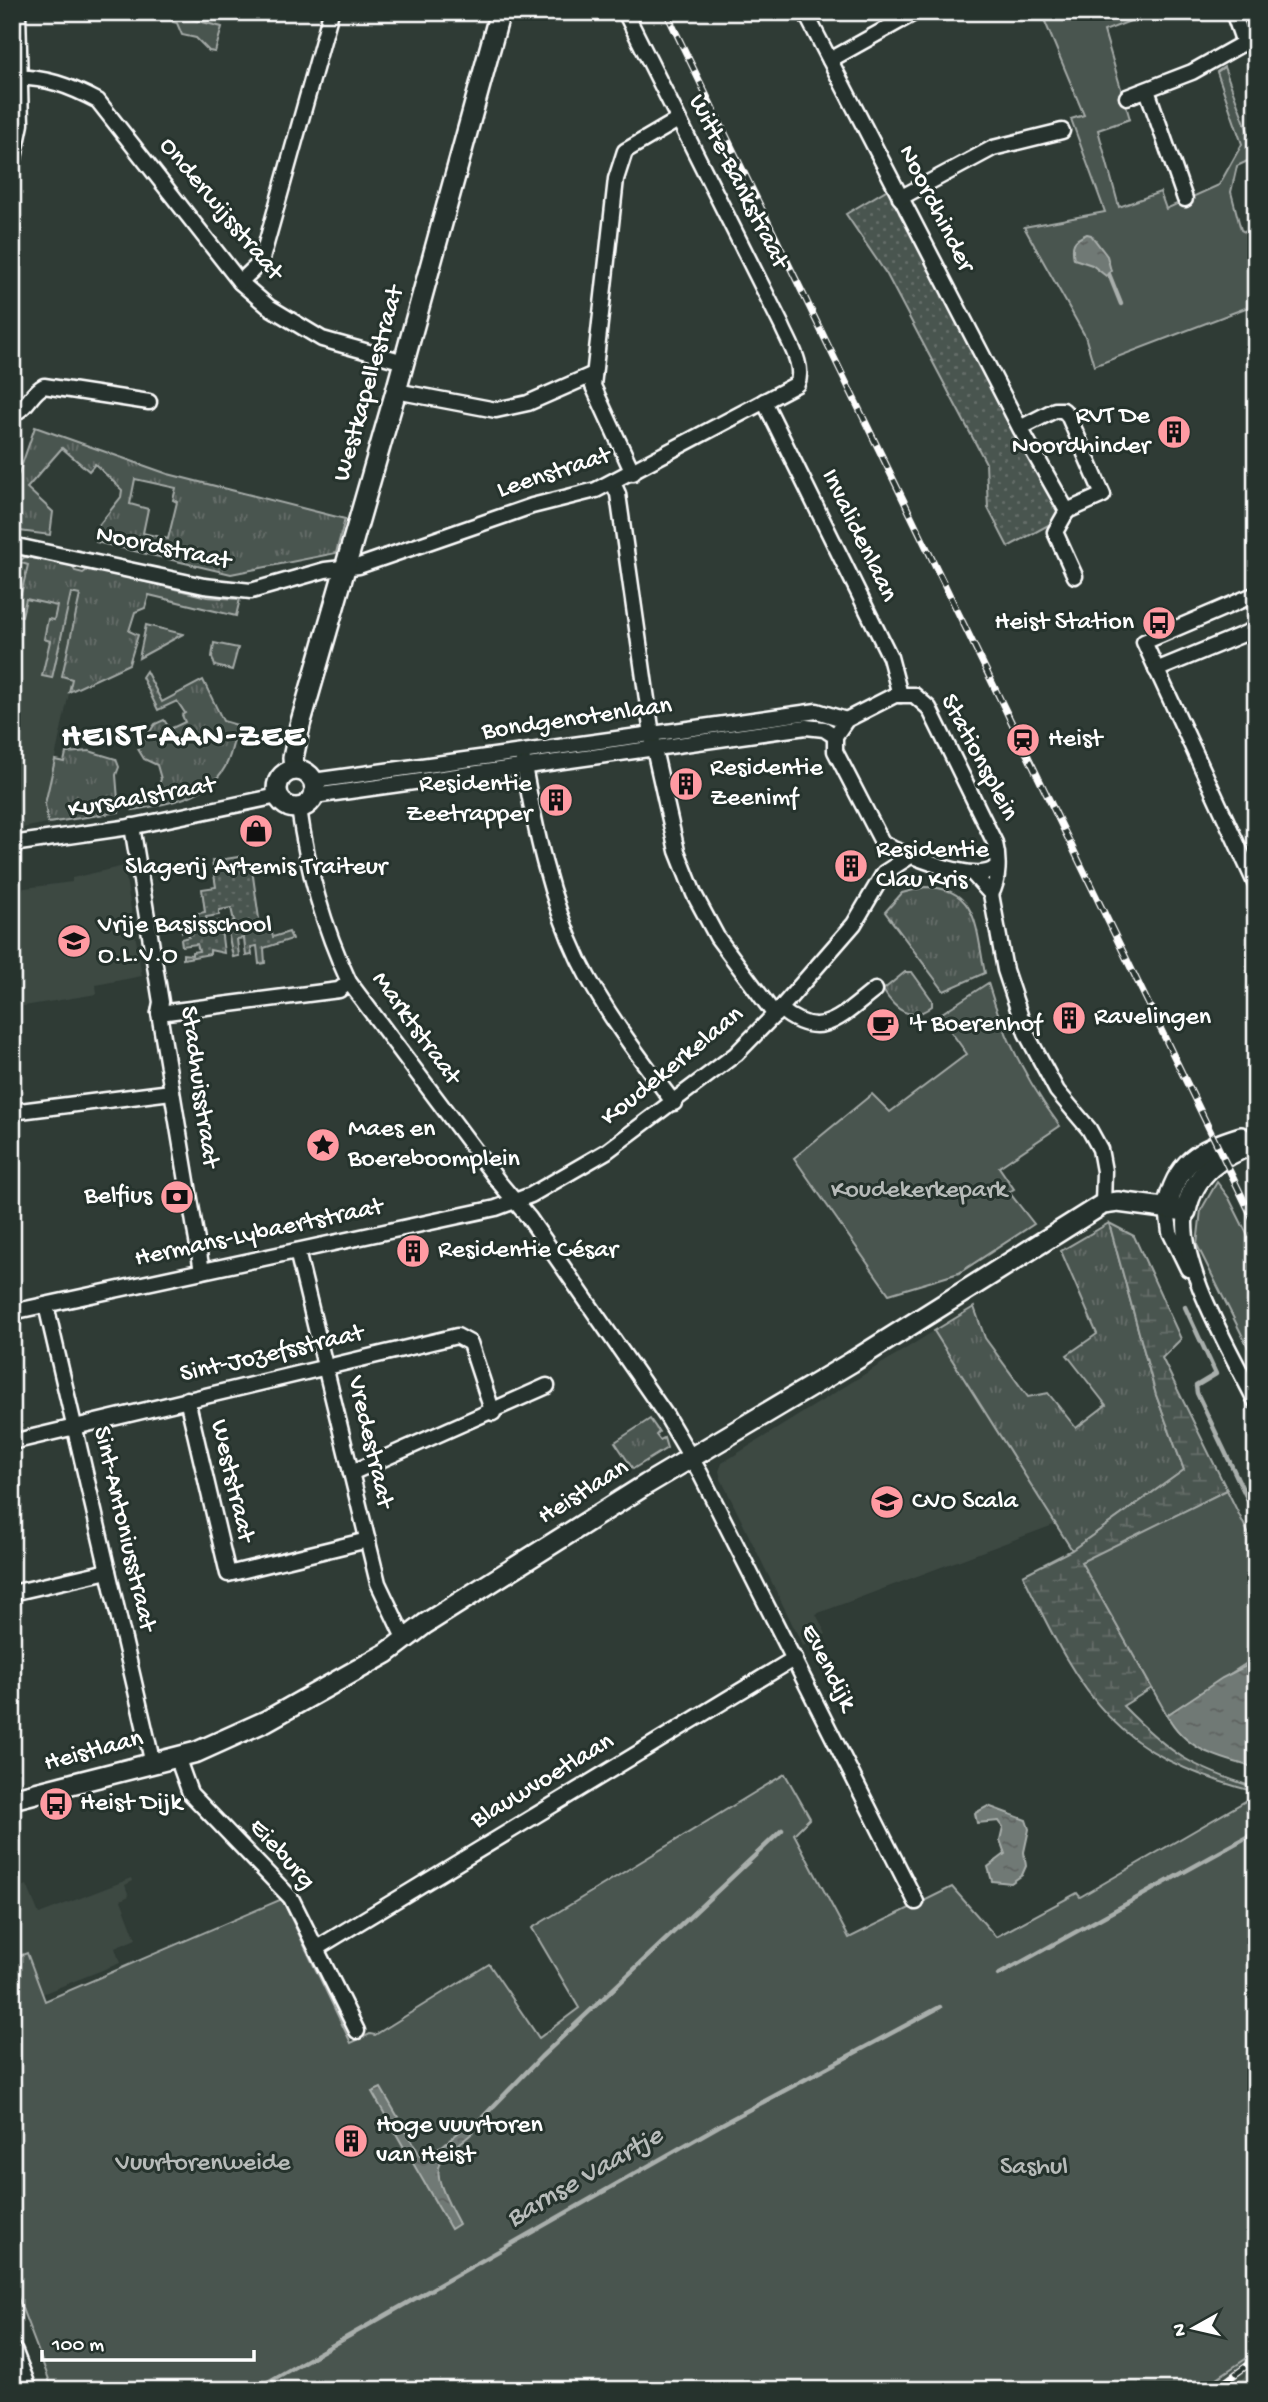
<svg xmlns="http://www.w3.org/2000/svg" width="1268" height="2402" font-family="'Gochi Hand',sans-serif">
  <defs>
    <pattern id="industrial-furrows" width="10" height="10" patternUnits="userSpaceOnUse" patternTransform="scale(1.75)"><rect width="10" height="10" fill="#3c4842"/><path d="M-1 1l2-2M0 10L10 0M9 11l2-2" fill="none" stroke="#59635e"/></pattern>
    <pattern id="grass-tufts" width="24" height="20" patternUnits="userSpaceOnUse" patternTransform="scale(1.75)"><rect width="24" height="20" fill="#4a544f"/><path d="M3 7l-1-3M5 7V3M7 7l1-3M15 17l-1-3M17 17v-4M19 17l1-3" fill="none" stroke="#656e69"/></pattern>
    <pattern id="wetland-marsh" width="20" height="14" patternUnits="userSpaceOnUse" patternTransform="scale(1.75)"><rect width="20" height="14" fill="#4a544f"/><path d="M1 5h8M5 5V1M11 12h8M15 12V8" fill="none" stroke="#656e69"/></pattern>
    <pattern id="garden-dots" width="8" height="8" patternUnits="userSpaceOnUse" patternTransform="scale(1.75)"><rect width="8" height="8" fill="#4a544f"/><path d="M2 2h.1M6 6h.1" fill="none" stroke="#656e69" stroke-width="1.8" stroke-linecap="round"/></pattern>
    <pattern id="water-ripples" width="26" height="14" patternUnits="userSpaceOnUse" patternTransform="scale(1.75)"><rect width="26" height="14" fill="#707975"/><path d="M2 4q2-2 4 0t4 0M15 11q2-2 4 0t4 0" fill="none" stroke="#5e6260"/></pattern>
  </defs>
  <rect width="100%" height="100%" fill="#2f3b35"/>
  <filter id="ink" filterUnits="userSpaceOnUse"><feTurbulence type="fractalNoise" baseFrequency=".0143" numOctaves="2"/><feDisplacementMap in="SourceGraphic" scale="14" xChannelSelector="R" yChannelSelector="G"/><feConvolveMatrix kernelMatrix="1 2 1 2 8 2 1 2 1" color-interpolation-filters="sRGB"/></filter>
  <g filter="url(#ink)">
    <g fill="#3c4842">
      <path d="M139 12H225L215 52 209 51 196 38 182 35 176 23Z"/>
      <path d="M25 557 71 564 75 571 83 573 86 569H96L45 804 48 823 12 830V561L18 562Z"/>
      <path d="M124 866 142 976 96 985 97 994 12 1008V930L22 928 17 889 72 882V878Z"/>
      <path d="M934 1331 1056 1524 816 1614 826 1634 803 1646 721 1479 719 1471 722 1463Z"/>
      <path d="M132 1878 133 1881 125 1885 129 1896 121 1900 136 1939 115 1948 120 1963 42 1994 27 1953 12 1959V1891L27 1885 39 1914Z"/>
    </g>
    <path fill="url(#industrial-furrows)" d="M1256 2352V2390H1199L1210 2382Z"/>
    <g fill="url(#grass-tufts)" stroke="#a4aaa7" stroke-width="2" fill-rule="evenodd">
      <path d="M35 427 168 474 345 519 336 553 231 574 96 542 99 525 121 497 122 490 95 464 89 471 62 448 27 488 53 512 50 535 12 530V493ZM135 479 176 488 173 500 177 502 168 539 143 533 148 509 130 504Z"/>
      <path d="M25 557 71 564 75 571 83 573 90 568 207 597 240 599 236 616 149 595 145 608 135 612 129 631 138 635 129 664 69 692 72 679 62 676 80 595 71 593 52 678 42 676 50 641 44 639 48 619 54 620 57 606 26 599 22 616 14 615 12 621V592L21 594 28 565 18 562Z"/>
      <path d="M146 625 183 634 139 658Z"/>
      <path d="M214 643 238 648 232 670 215 666 212 657Z"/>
      <path d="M146 671 162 702 203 680 223 721 237 725C234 738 232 755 225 767 208 798 164 805 133 810L138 801 156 792 161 779 157 765 144 759 138 749 155 724 164 720 170 729 185 722 182 715 185 713 177 701 158 710 142 677Z"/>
      <path d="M89 751 116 759 119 767 116 775 119 812 48 823 45 804 55 760 64 762 66 753Z"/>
      <path d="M925 887C980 887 976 933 985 973L944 991 885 912 902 893Z"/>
      <path d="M905 972H912L932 1000V1006C911 1023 895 1010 883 990Z"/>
      <path d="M1109 1223 1156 1395 1184 1470 1072 1550 934 1331 974 1307 985 1338 1028 1397 1048 1393 1076 1428 1106 1405 1067 1355 1097 1334 1061 1251Z"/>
      <path d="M650 1419 659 1432 656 1435 660 1440 664 1438 667 1448 633 1469 615 1442Z"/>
    </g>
    <path fill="url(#wetland-marsh)" stroke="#a4aaa7" stroke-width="2" d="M1109 1223 1134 1236 1181 1339 1162 1358 1227 1490 1082 1563 1152 1688 1123 1706C1171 1755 1191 1767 1256 1788V1792C1115 1756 1083 1700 1023 1575L1072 1550 1184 1470 1156 1395Z"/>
    <g fill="#4a544f" stroke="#a4aaa7" stroke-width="2">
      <path d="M1041 12H1154L1104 31 1130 119 1098 130 1119 207 1160 192 1166 209 1219 185 1242 144 1217 72 1224 67 1252 142 1256 143V157L1237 166 1231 192 1241 230 1256 238V304L1094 366 1085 336 1024 227 1105 212 1071 119 1084 115Z"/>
      <path d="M175 15 222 27 215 52 209 51 196 38 182 35 177 23 173 22Z"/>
      <path d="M988 983C1003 1035 1027 1082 1060 1126L999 1167 1014 1189 1009 1192 1034 1224 959 1273 889 1294 794 1158 872 1094 890 1112 967 1054 939 1015Z"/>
      <path d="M1217 1182 1229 1198 1256 1252V1363L1197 1245 1201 1210Z"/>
      <path d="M1227 1490 1256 1549V1661L1247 1663 1167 1715 1081 1562Z"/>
      <path d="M785 1774 810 1818 794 1834 849 1938 952 1887 996 1937 1077 1893 1080 1897 1256 1795V2352L1199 2390H53L12 2282V1959L27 1953 45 2001 282 1899 351 2043 370 2034 375 2035 489 1964 539 2038 579 2008 532 1928Z"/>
    </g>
    <g fill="url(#garden-dots)" stroke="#a4aaa7" stroke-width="2">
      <path d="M888 189 1059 515 1056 521 1008 547 988 508 986 463 887 275 846 214Z"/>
      <path d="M244 856 248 870 252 869 261 933 271 930 273 937 289 932 292 939 264 948 265 963 259 964 257 946 251 947 252 955 246 956 244 938 237 939 239 956 233 957 226 922 234 921 231 908 219 910V915L206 917 207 923 220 921 224 953 210 950V954L183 959V954L192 955V952L199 951 197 944 182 946 181 939 189 937 188 931 182 932 181 924 195 921 194 914 205 912 202 889 216 887 212 861Z"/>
    </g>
    <g fill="url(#water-ripples)" stroke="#a9afac" stroke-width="2">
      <path d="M1087 234 1091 235 1107 256 1111 271 1106 276 1092 265 1074 259C1071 244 1073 240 1087 234Z"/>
      <path d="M1256 1661V1768C1219 1758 1186 1751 1167 1715L1222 1678Z"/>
      <path d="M988 1806 1026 1820 1029 1829 1024 1852 1026 1866 1022 1875 1011 1883 992 1881 988 1867 1005 1854 1000 1840 1003 1827 999 1821 977 1823 975 1813Z"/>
      <path d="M381 2088 420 2155 442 2146 474 2120 482 2118C476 2142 433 2149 439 2178 442 2193 452 2210 459 2224L451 2229 372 2092Z"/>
    </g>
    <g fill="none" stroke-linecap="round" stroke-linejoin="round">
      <g stroke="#a9afac" stroke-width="4.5">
        <path d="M1109 274 1121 304"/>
        <path d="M1185 1307 1216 1374 1196 1386 1197 1393 1256 1517"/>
        <path d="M998 1975 1256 1832"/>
        <path d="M482 2118 541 2057 782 1830"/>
        <path d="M254 2390 724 2123 940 2007"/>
      </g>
      <g stroke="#fff" stroke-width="19">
        <g id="street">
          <path d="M805 12 1020 428 1067 511 1103 495 1068 415 1063 410H1055L1020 428"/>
          <path d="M1233 12 1244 43"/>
          <path d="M830 60 916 12"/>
          <path d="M12 78C44 76 70 86 98 101L240 282 269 307 322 339 404 362"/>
          <path d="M1147 90 1185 199"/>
          <path d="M1127 97 1192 72 1256 36"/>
          <path d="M12 168 21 124 18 12"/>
          <path d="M900 198 993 148 1062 131"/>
          <path d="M240 282 261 262 331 12"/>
          <path d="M396 391 496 410 528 403 594 374"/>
          <path d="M764 401 890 657 900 695"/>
          <path d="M12 410 18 411C29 404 32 392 44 386L149 402"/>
          <path d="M633 473 593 386 616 179 625 151 678 120"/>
          <path d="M613 483 618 494 654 749 677 851 694 894 717 937 775 1015"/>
          <path d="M1067 511 1055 532 1075 576"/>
          <path d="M12 545 204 586 251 591 325 570 359 566 532 506 596 490 797 384C805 366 789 343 782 326L625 12"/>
          <path d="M1256 594 1144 642 1256 885"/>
          <path d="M1156 670 1256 629"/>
          <path d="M523 760C535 829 549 897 579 960 604 1011 640 1058 674 1103"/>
          <path d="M313 781 817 711 846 720"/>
          <path d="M314 796 806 727 824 729 835 736"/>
          <path d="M299 808C307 868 324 928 349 982L498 1181 529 1218 667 1417 700 1473 916 1902"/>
          <path d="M132 826 161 1002 159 1013 202 1271"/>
          <path d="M12 844 130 827 278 796"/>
          <path d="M974 875 991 894 1005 970 1026 1033 1057 1091 1089 1129 1100 1149 1104 1171 1103 1204"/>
          <path d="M991 894C999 881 999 858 995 843L929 708 914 695H895L846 720 835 736V751L882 842 893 849C915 856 980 887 997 866"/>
          <path d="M780 1009C821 1043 841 1016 875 990"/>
          <path d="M159 1013 339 990 349 982"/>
          <path d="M12 1112 171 1092"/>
          <path d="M1167 1209 1170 1232 1188 1269"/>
          <path d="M1186 1211C1177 1264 1232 1353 1256 1402"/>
          <path d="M297 1251 378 1583 405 1640"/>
          <path d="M46 1305 153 1764"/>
          <path d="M12 1312 496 1208 531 1195 607 1151 736 1054 780 1009 854 924 884 873 912 855"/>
          <path d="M187 1399 228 1574 368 1540"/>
          <path d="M12 1442 457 1336 470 1343 493 1413"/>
          <path d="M351 1473 547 1386"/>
          <path d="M12 1593 108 1571"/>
          <path d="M177 1757 190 1793 291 1898 357 2031"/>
          <path d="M317 1948 795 1658"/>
        </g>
      </g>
      <g stroke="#fff" stroke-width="24">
        <g id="secondary">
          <path d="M294 770 293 758 300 725 396 391 500 12"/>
          <circle cx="296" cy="789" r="19"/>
          <path d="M1167 1209C1176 1162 1199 1150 1241 1137"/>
          <path d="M12 1799 197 1752 266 1721 387 1653 425 1624 647 1484 852 1362 1103 1204 1118 1202 1186 1211C1194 1172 1221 1156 1256 1143"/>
        </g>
      </g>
      <g stroke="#fff" stroke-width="26">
        <path id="primary" d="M12 2354 26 2390"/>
      </g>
      <use href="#street" stroke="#26332d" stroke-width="14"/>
      <use href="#secondary" stroke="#26332d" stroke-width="19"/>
      <use href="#primary" stroke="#26332d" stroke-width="21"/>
      <path stroke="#fff" stroke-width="2" d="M12 2383 15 2390"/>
      <g stroke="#fff" stroke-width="7">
        <g id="rail">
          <path d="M666 12 1256 1225"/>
          <path d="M1214 2390 1256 2359"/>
          <path d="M1249 2390 1256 2385"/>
        </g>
      </g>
      <use href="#rail" stroke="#26332d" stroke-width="4.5" stroke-dasharray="13" stroke-linecap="butt"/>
    </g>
  </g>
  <defs>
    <g id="building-disc" transform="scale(1.75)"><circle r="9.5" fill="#ff9aa2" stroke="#26332d"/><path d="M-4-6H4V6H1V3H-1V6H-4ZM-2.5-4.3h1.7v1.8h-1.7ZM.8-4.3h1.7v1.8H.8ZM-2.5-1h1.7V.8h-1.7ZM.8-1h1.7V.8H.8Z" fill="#111"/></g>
    <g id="bus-disc" transform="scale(1.75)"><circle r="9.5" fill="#ff9aa2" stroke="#26332d"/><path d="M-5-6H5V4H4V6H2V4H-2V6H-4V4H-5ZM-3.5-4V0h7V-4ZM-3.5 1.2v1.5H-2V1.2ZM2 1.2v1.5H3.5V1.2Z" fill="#111"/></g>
    <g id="station-disc" transform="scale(1.75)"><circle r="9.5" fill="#ff9aa2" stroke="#26332d"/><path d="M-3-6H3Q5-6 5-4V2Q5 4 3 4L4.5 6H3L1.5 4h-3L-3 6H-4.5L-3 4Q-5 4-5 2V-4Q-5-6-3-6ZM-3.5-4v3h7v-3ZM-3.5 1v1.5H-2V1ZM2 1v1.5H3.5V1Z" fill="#111"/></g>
    <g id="shop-disc" transform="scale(1.75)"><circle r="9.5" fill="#ff9aa2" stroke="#26332d"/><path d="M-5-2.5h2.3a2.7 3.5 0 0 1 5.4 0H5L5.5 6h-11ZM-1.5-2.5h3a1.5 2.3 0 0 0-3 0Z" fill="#111"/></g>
    <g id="school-disc" transform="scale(1.75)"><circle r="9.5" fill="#ff9aa2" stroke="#26332d"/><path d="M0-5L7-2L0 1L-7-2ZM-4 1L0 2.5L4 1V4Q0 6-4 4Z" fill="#111"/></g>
    <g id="cafe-disc" transform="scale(1.75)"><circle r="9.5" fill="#ff9aa2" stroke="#26332d"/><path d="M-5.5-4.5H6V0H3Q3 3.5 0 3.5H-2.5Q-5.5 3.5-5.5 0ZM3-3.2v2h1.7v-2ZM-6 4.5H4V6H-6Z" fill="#111"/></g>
    <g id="sight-disc" transform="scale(1.75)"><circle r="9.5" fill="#ff9aa2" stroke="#26332d"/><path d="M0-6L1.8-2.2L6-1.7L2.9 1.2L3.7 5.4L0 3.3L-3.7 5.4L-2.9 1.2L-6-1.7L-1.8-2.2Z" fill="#111"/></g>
    <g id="bank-disc" transform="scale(1.75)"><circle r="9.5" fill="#ff9aa2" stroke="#26332d"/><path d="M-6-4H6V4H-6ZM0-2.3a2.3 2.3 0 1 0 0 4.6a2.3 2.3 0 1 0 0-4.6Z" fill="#111"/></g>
  </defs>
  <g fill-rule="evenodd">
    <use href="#building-disc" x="1174" y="432"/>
    <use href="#bus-disc" x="1159" y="623"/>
    <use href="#station-disc" x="1023" y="740"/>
    <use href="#building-disc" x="686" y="784"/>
    <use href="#building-disc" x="556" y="800"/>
    <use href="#shop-disc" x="256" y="831"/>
    <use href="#building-disc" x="851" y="866"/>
    <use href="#school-disc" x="74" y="941"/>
    <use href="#building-disc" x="1069" y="1018"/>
    <use href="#cafe-disc" x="883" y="1025"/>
    <use href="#sight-disc" x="323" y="1145"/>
    <use href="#bank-disc" x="177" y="1197"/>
    <use href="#building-disc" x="413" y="1251"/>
    <use href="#school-disc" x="887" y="1502"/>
    <use href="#bus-disc" x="56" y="1804"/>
    <use href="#building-disc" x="351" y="2141"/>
  </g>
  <g text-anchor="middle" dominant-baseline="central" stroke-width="6" stroke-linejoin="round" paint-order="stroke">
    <g font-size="26" fill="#fff" stroke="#26332d">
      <text transform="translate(737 182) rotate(63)">Witte-Bankstraat</text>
      <text transform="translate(935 209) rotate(63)">Noordhinder</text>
      <text transform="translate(220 210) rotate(50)">Onderwijsstraat</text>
      <text transform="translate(370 384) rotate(-74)">Westkapellestraat</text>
      <text transform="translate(554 474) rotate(-18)">Leenstraat</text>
      <text transform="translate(858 536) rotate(64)">Invalidenlaan</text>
      <text transform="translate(163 549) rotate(12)">Noordstraat</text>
      <text transform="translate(577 720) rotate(-8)">Bondgenotenlaan</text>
      <text transform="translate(978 758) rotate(62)">Stationsplein</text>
      <text transform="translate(142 799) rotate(-10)">Kursaalstraat</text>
      <text transform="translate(415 1029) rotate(54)">Marktstraat</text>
      <text transform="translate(673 1067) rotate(-39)">Koudekerkelaan</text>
      <text transform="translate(198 1087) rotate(82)">Stadhuisstraat</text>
      <text transform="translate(259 1234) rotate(-12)">Hermans-Lybaertstraat</text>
      <text transform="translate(272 1355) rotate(-13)">Sint-Jozefsstraat</text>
      <text transform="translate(369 1442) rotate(77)">Vredestraat</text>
      <text transform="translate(231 1481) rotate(77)">Weststraat</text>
      <text transform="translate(584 1493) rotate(-32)">Heistlaan</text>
      <text transform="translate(123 1529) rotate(77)">Sint-Antoniusstraat</text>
      <text transform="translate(827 1668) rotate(63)">Evendijk</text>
      <text transform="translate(94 1752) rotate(-15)">Heistlaan</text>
      <text transform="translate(543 1782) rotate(-31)">Blauwvoetlaan</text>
      <text transform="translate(281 1855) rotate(48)">Eieburg</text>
    </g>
    <g font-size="26" fill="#fff" stroke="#26332d" text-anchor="start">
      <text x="1150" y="417" text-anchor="end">RVT De<tspan x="1150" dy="30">Noordhinder</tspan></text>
      <text x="1134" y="623" text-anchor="end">Heist Station</text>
      <text x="1048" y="740">Heist</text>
      <text x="710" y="769">Residentie<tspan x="710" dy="30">Zeenimf</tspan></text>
      <text x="532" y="785" text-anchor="end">Residentie<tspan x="532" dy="30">Zeetrapper</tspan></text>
      <text x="876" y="851">Residentie<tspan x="876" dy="30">Clau Kris</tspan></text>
      <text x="256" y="868" text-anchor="middle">Slagerij Artemis Traiteur</text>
      <text x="98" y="926">Vrije Basisschool<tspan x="98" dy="30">O.L.V.O</tspan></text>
      <text x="1094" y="1018">Ravelingen</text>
      <text x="908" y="1025">'t Boerenhof</text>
      <text x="348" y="1130">Maes en<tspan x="348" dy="30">Boereboomplein</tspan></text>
      <text x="152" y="1197" text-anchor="end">Belfius</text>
      <text x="438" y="1251">Residentie César</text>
      <text x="912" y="1502">CVO Scala</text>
      <text x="80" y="1804">Heist Dijk</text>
      <text x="376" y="2126">Hoge vuurtoren<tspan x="376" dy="30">van Heist</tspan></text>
    </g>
    <g font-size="26" fill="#b7bbb9" stroke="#26332d">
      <text x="919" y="1191">Koudekerkepark</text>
      <text x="203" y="2164">Vuurtorenweide</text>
      <text x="1034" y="2168">Sashul</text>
    </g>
    <g font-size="28" font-style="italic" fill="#b8bcba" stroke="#26332d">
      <text transform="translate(585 2178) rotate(-30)">Barnse Vaartje</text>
    </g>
    <g font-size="33" font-weight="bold" letter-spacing="2" fill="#fff" stroke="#26332d">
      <text x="184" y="738">HEIST-AAN-ZEE</text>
    </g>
  </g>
  <rect width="1268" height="2402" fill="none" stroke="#26332d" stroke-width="42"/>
  <rect x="21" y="21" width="1226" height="2360" fill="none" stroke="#fff" stroke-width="2.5" filter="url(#ink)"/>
  <g transform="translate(1194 2328) rotate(262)" stroke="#26332d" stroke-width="5" paint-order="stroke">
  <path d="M0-5L12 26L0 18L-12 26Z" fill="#ffffff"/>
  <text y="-10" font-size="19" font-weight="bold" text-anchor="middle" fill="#ffffff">N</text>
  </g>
  <path d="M42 2350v10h212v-10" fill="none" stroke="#ffffff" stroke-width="3.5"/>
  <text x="52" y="2350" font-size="21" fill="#ffffff" stroke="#26332d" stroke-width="5" paint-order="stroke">100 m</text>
</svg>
